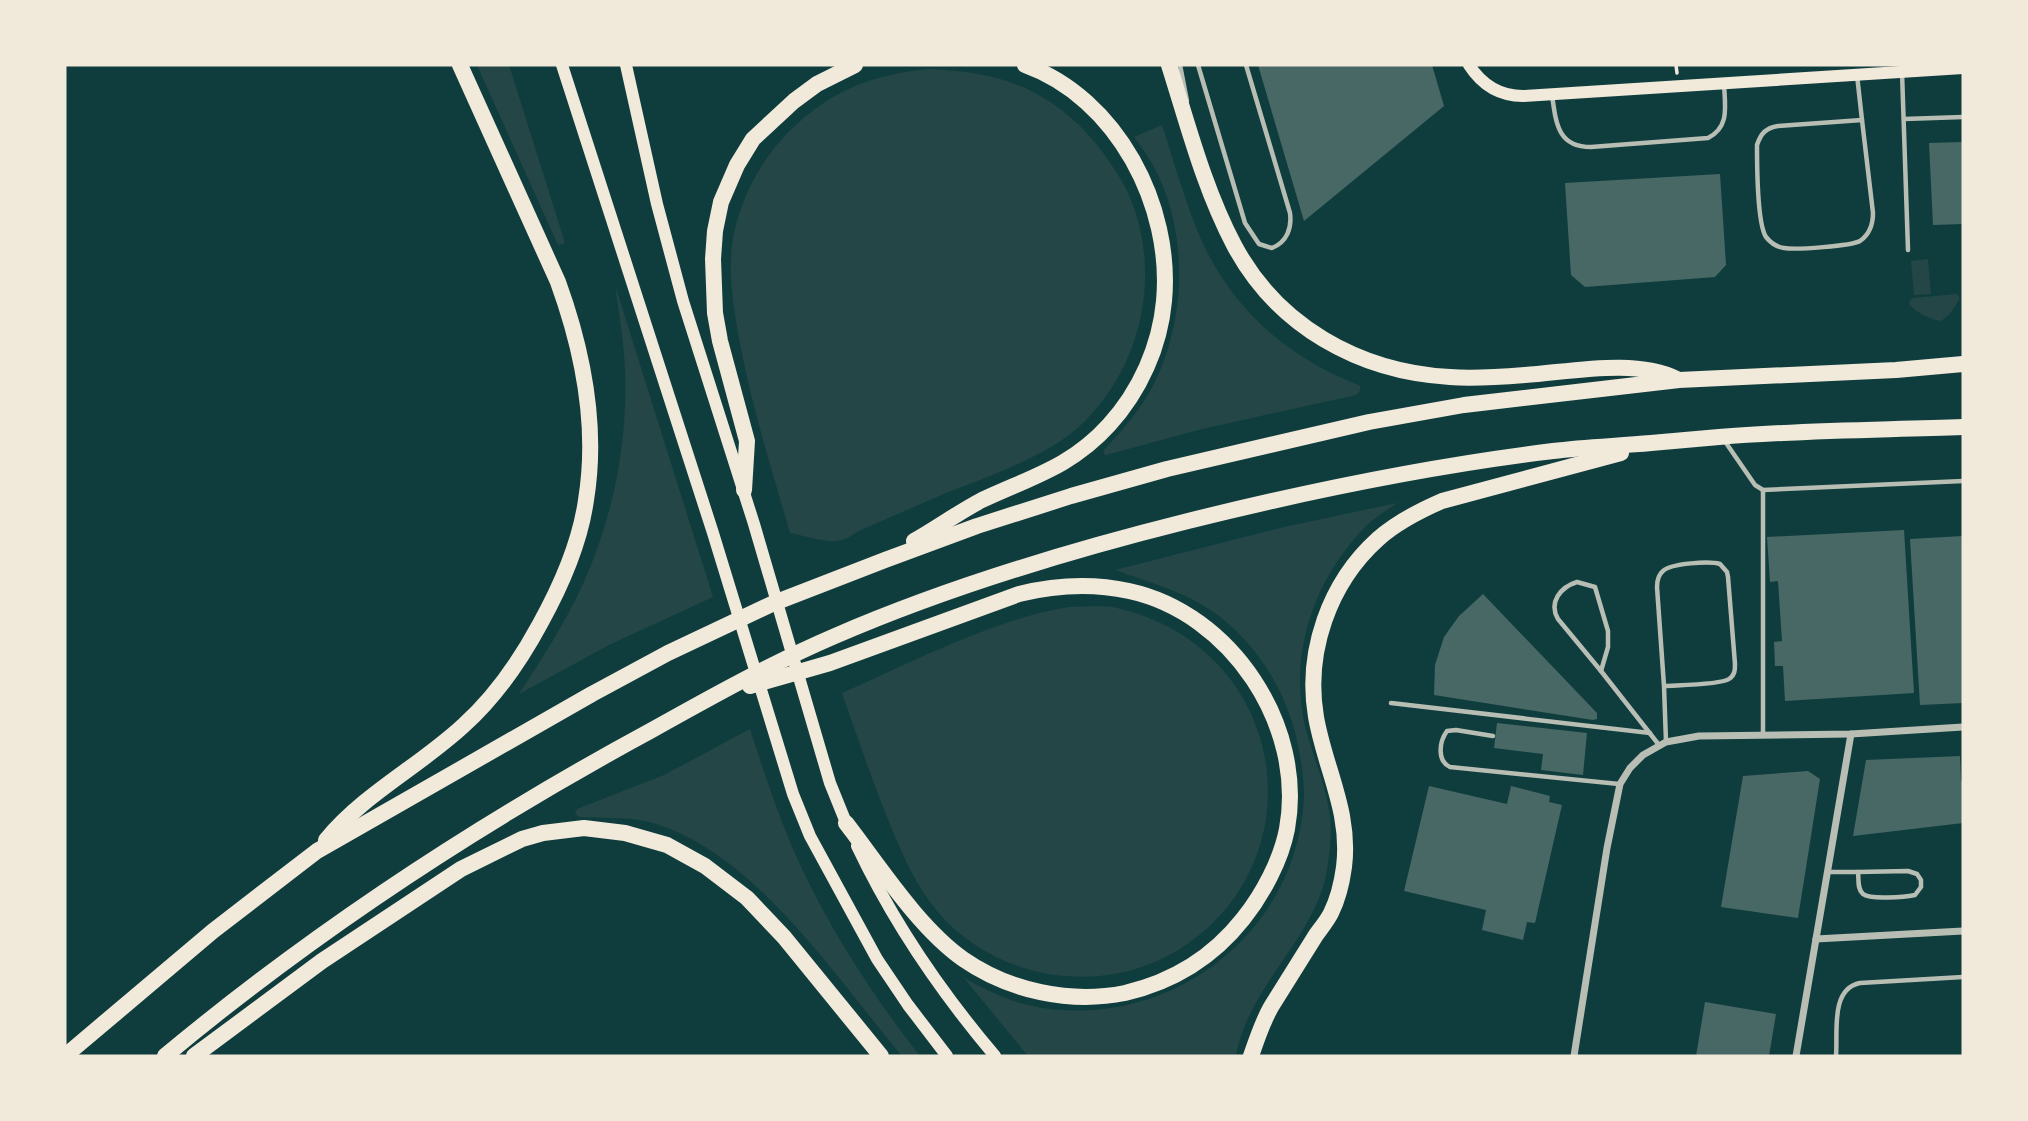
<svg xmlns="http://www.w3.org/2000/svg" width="2028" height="1121" font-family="'Work Sans',sans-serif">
  <rect width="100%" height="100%" fill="#0f3d3e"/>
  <g fill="#244646">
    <path d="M477 65H509L565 243 558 245Z"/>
    <path d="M930 69C966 71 1000 75 1033 92 1059 105 1083 126 1101 150 1112 165 1124 182 1131 200 1161 276 1142 363 1085 421 1050 457 985 477 939 496 913 507 887 519 861 530 854 534 845 540 837 541 828 543 801 535 790 533 771 467 750 401 738 333 734 309 730 284 731 260 732 211 760 157 796 125 836 88 876 74 930 69Z"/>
    <path d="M1162 125C1174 162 1185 201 1200 237 1230 306 1286 357 1356 384L1360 386V391L1356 395 1202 429 1106 455 1104 454V450C1119 434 1133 418 1145 400 1185 335 1191 242 1157 173 1151 160 1143 149 1134 137Z"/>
    <path d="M1928 259 1931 294 1914 295 1911 261Z"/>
    <path d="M615 285 713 597 609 645 519 694C542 659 565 623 583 584 613 518 628 442 625 370 624 342 619 314 615 285Z"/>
    <path d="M1957 294 1960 298 1950 314 1941 321C1929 319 1917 313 1909 304L1910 300 1913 298Z"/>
    <path d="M1397 503C1387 510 1376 517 1367 525 1314 578 1287 656 1306 730 1314 759 1327 788 1330 818 1332 836 1329 858 1326 876 1312 940 1247 989 1236 1056H1028L964 978C984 989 1005 999 1027 1005 1164 1036 1300 935 1304 794 1304 774 1300 755 1296 736 1284 687 1254 640 1212 611 1183 591 1148 582 1115 570L1284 527Z"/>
    <path d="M1069 607C1085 607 1102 605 1117 608 1137 612 1158 621 1176 631 1292 700 1300 863 1190 942 1154 968 1110 980 1065 976 1016 972 969 949 937 911 915 884 902 854 889 822 872 780 857 736 842 693 912 662 994 619 1069 607Z"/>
    <path d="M750 729C766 778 782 828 805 875 836 939 876 1000 920 1056H902C835 977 751 846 645 821 624 817 601 818 580 817L575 814 577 809 664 775Z"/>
  </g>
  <g fill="#486865">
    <path d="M1258 65H1432L1444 106 1304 221Z"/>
    <path d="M1963 142V224L1933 225 1929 143Z"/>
    <path d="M1720 174 1726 265 1715 277 1585 287 1571 275 1565 183Z"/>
    <path d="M1904 530 1914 693 1785 701 1783 666H1775L1774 642 1782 641 1778 581 1770 582 1767 537Z"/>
    <path d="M1963 536V703L1920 705 1910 539Z"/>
    <path d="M1483 594 1597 713V719L1593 720 1434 695 1435 665 1444 637 1459 616Z"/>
    <path d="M1497 723 1587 733 1583 775 1541 770 1543 754 1494 748Z"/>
    <path d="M1960 756 1961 781H1963V823L1853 836 1866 760Z"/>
    <path d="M1808 771 1820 779 1798 918 1721 907 1743 776Z"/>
    <path d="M1429 786 1507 804 1511 786 1550 796 1549 802 1562 805 1535 923 1527 922 1523 940 1482 930 1486 910 1404 891Z"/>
    <path d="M1705 1002 1776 1014 1769 1056H1696Z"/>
  </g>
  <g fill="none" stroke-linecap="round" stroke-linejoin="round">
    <path stroke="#f1e9da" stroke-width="3.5" d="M1676 65 1677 73"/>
    <g stroke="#b8beb3" stroke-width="4.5">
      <path d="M1180 65 1187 101"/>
      <path d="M1198 65 1245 223 1259 244 1272 248C1287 242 1292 228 1290 213L1246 65"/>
      <path d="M1902 72 1908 250"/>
      <path d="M1857 75 1862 120"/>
      <path d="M1552 95C1556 122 1557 147 1591 147L1708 138C1730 127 1725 106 1724 84"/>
      <path d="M1904 119 1963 117"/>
      <path d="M1862 120 1873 213C1873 224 1870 234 1860 241 1851 246 1796 250 1784 248 1777 247 1770 242 1766 237 1757 223 1757 163 1757 145 1761 133 1766 128 1778 126Z"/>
      <path d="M1724 440 1755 485 1763 490 1963 481"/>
      <path d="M1577 582 1595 587 1608 631V647L1601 671 1558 619C1548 602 1561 587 1577 582Z"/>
      <path d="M1601 671 1659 745"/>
      <path d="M1664 686C1677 685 1720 685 1729 679 1735 675 1735 670 1735 664L1728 577 1727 572 1720 564C1710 561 1671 563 1663 571 1658 575 1657 580 1657 587L1664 686 1666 742"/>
      <path d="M1391 703 1650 733"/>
      <path d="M1763 735V490"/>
      <path d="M1493 736 1456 730 1447 731C1439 742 1437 761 1450 767L1619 784"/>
      <path d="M1908 871 1917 874 1921 880V887L1915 895C1905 897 1870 900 1863 894 1857 889 1859 880 1858 872Z"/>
      <path d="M1828 872H1858"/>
      <path d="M1836 1056C1838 1032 1830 989 1860 983L1963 977"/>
    </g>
    <g stroke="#b8beb3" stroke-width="7">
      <path d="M1816 939 1963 931"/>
      <path d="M1574 1056 1607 848 1620 784 1630 768 1643 755 1666 742 1699 736 1851 734 1963 727"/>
      <path d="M1796 1056 1851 734"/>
    </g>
    <g stroke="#f1e9da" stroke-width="12">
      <path d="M562 65 713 533 793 794 810 836 877 959 908 1005 947 1056"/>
      <path d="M626 65 657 204 683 301 754 524 830 783 849 830"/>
      <path d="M1469 65C1482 85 1499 96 1523 96L1963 68"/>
      <path d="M857 846C894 924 940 991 995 1056"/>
    </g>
    <g stroke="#f1e9da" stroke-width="16">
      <path d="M1169 65C1188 125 1204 188 1234 245 1277 326 1359 372 1450 377 1475 379 1500 377 1525 375 1570 372 1636 358 1677 379"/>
      <path d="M744 490 747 441 720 341 715 313 713 259 715 231 721 202 737 165 753 139 794 101 817 84 855 65"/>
      <path d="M914 541C937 528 959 512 982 500 1031 477 1071 467 1109 425 1140 391 1160 346 1164 301 1173 206 1117 98 1025 65"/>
      <path d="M750 686 830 663 1019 594C1056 585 1092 583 1129 591 1231 613 1306 726 1287 829 1281 860 1263 894 1243 919 1213 957 1172 982 1125 993 1070 1004 1009 991 963 959 918 927 880 867 846 823"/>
      <path d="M326 840C365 793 420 766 464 725 495 697 520 661 540 624 561 586 580 543 586 500 598 427 583 351 558 282L460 65"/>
      <path d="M65 1056 213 931 317 851 592 694 668 653 774 603 885 560 977 526 1071 496 1167 469 1369 422 1464 405 1679 380 1896 370 1963 364"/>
      <path d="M165 1056C315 931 480 823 652 730 711 697 772 663 835 636 948 587 1068 551 1188 521 1308 491 1430 466 1553 451 1585 447 1618 446 1651 443 1673 441 1696 439 1719 437 1800 430 1882 430 1963 427"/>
      <path d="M194 1056 322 961 461 869 522 839 543 833 584 828 625 833 667 845 705 866 747 898 784 937 881 1056"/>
      <path d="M1251 1056C1257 1039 1262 1023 1271 1007 1286 983 1301 959 1316 935 1321 928 1327 921 1331 913 1338 899 1342 882 1344 867 1351 812 1325 769 1316 717 1305 652 1329 583 1378 539 1397 522 1419 511 1442 501L1621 453"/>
    </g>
  </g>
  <rect width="2028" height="1121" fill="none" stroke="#f1e9da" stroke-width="133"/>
</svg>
